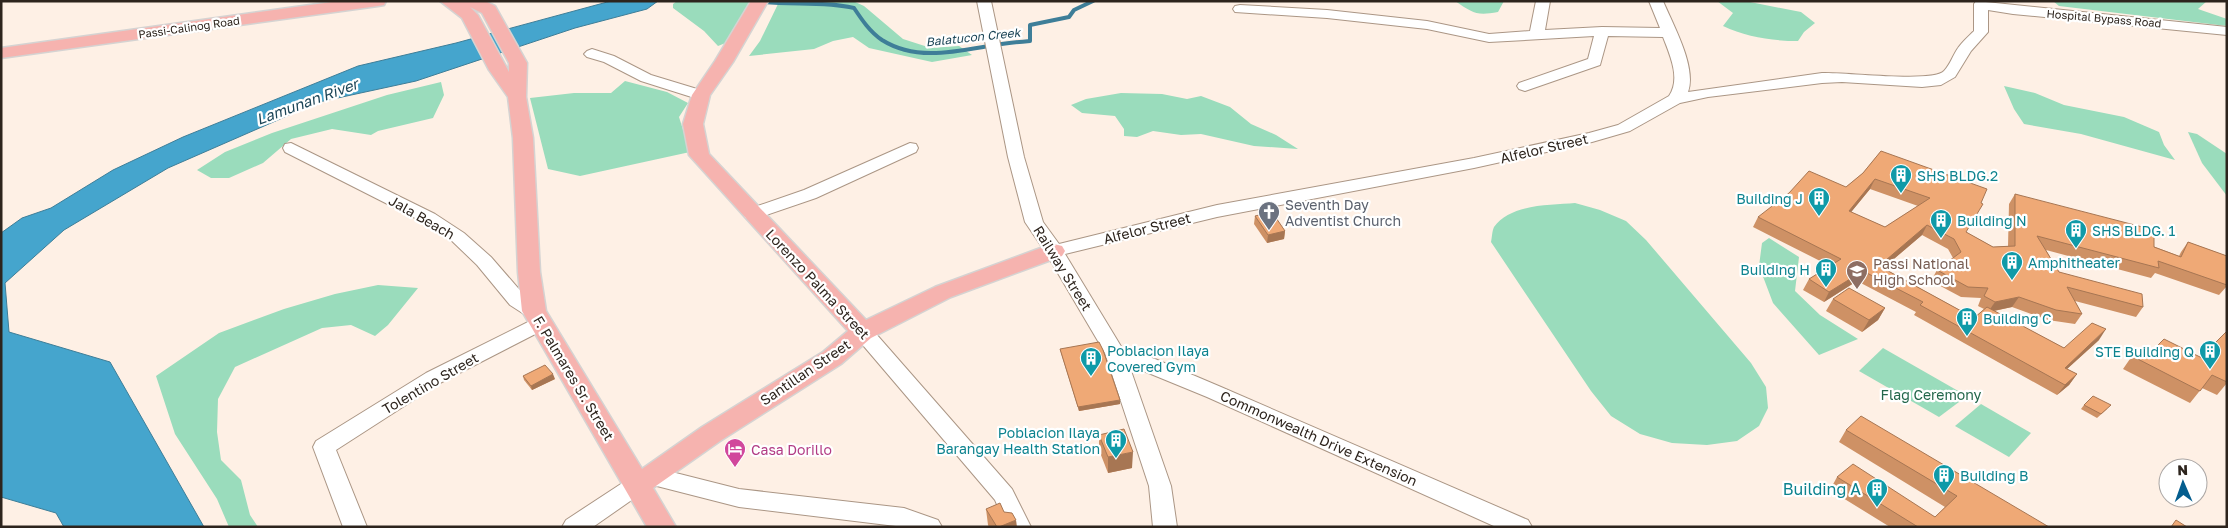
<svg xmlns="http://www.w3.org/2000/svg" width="2228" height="528" font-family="'Golos Text',sans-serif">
  <rect width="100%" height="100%" fill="#fef0e5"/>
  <g fill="#9adcbc">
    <path d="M677 1H756L728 42 718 46 704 31 673 8V4Z"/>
    <path d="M831 1H853L864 6 903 39 931 48 959 46 972 55 932 62 869 48 853 37 833 41 814 49 749 56 760 41 778 4Z"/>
    <path d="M1455 1H1504L1498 12C1476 16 1473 13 1455 1Z"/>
    <path d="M1717 1H1745L1801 12 1815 23 1804 32 1798 41C1772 41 1746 37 1723 26L1733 13Z"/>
    <path d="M2053 1H2207L2198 9 2227 19V26L2059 6Z"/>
    <path d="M625 81 667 92 688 103 679 117 690 152 580 176 548 169 530 98 574 93H611Z"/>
    <path d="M441 82 444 95 433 118 378 131 371 135 332 129 291 139 263 163 229 178H211L197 170 225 152 272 133 387 95Z"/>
    <path d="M2004 86 2035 93 2064 105 2124 117 2159 132 2164 145 2175 160 2081 134 2024 124 2014 109Z"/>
    <path d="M1121 93 1162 94 1187 99 1201 96 1230 107 1251 124 1276 135 1298 149 1254 146 1201 134 1181 135 1153 131 1137 137 1124 136V129L1115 116 1082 113 1071 105 1086 99Z"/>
    <path d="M2188 132 2197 134 2227 154V196L2202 163Z"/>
    <path d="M1575 203 1600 210 1626 221 1646 240 1751 363 1766 387 1768 408 1759 426 1737 441 1707 445 1672 443 1640 434 1611 416 1591 391 1491 242C1492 238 1492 231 1494 227 1510 204 1550 205 1575 203Z"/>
    <path d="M1769 238 1799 257 1795 291 1820 315 1858 339 1819 355 1773 303 1759 266 1762 243Z"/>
    <path d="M378 285 418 288 388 325 375 336 351 325 322 328 235 367 218 399 217 432 221 460 241 480 250 515 258 527H229L217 499 175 434 156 376 219 333 284 309 335 294Z"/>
    <path d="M1883 348 1967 396 1939 417 1859 371Z"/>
    <path d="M1981 404 2031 433 2009 457 1955 426Z"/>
  </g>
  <path fill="#45a5cd" stroke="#3e7e98" d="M611 1H658L647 9 575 28 416 81 319 102 168 168 64 230 5 283 9 332 110 362 204 527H64L56 513 1 497V233L22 218 51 208 113 170 183 137 358 66 456 43Z"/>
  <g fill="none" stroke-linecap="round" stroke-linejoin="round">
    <path stroke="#3e7e98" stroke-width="4" d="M764 2C794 5 825 1 854 8 862 20 870 32 882 40 917 62 958 51 995 45 1007 43 1018 42 1030 41V25L1069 17 1074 10 1093 1"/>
    <g stroke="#ab9685" stroke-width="2">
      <g id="minor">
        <path d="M977 1H991L1024 157 1043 222 1059 244 1217 205 1474 158 1589 133 1618 125 1669 96C1681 79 1670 55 1663 37L1608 36 1600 65 1525 91 1519 89 1517 86 1519 83 1588 59 1594 36 1489 42 1427 29 1327 18 1235 12 1233 9 1235 6 1240 5 1327 10 1427 21 1489 34 1530 31 1536 1H1550L1545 30 1602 27 1660 28 1649 1H1663C1673 25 1697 67 1688 92L1822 73C1844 72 1933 83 1944 71 1950 65 1953 55 1958 48 1962 42 1968 37 1974 31V4L1976 1 2227 27V35L2013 14 1988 10V32L1971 51 1955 77 1941 85 1922 87 1842 82 1822 83 1708 97 1680 103 1630 131 1592 142 1474 168 1217 217 1065 254 1122 348 1155 359 1221 387 1528 520 1532 527H1496L1207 397 1129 365 1171 486 1177 527H1153L1149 486 1105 353 1046 253 1025 222 1008 157Z"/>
        <path d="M592 49 614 56 651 75 707 92 709 95 707 98 701 100 641 81 604 62 587 57 584 54 587 51Z"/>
        <path d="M291 143 435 214 464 233 491 257 524 295 541 306 544 311 541 316 534 318 527 316 510 305 477 265 452 241 423 222 285 152 283 148 285 144Z"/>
        <path d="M910 143 916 144 918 148 916 152 816 198 752 220 746 218 743 214 746 210 804 190Z"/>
        <path d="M540 316 547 318 550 323 547 328 440 383 336 450 367 527H343L313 447 316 441 426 373Z"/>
        <path d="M863 325 870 327 1012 489 1031 527H1007L995 500 856 337 853 332 856 327Z"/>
        <path d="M652 467 739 489 904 508 938 520 942 527H904L739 507 649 484 646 490 593 527H562L566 520 630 478 641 476 644 470Z"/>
      </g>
    </g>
    <g stroke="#d5d3d2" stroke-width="3">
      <g id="major">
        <path d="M339 1H386L384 5 378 6 1 58V48Z"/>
        <path d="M440 1H485L495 6 527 63 526 97 533 138 540 272 546 311 642 469 702 427 823 352 848 331 689 155 683 124 692 95 715 61 751 1H768L733 62 710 95 703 124 709 154 866 320 935 287 1046 246 1054 244 1062 246 1065 251 1062 256 951 297 871 338 841 364 720 441 653 488 676 527H647L522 311 518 272 513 138 508 97 489 70 462 18ZM470 7 482 13 509 63V72L478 15Z"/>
      </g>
    </g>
    <use href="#minor" fill="#fff" fill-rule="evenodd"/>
    <use href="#major" fill="#f6b3af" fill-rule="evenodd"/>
  </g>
  <g fill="#ce9165" fill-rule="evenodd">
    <path d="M1881 151 1966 232 1993 247 2008 246 2009 204 2015 194 2179 256 2181 252 2188 242 2227 256V286L2219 295 2155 273 2151 278 2046 250 2059 272 2143 307 2136 317 2075 301 2082 314 2075 324 2048 320 2012 307 1994 311 2064 348 2099 340 2067 369 2077 374 2069 385 2057 395 1914 315 1916 312 1857 281 1824 302 1803 290 1809 279 1830 266 1753 227 1758 217 1846 187 1863 173ZM1870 189 1918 206 1885 227 1851 212ZM1922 235 1948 249 1953 258 1937 270 1931 281 1961 297 1981 298 1978 306 1984 309 1974 318 1883 268Z"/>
    <path d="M1255 216 1285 231 1284 239 1267 243 1254 224Z"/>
    <path d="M1833 299 1885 308 1878 320 1862 332 1826 311Z"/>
    <path d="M2227 331V383L2217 395 2202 388 2190 403 2123 369 2132 356 2151 352 2202 358 2213 345Z"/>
    <path d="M1060 349 1120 404 1079 411 1061 353Z"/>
    <path d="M523 376 555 379 532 390 524 380Z"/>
    <path d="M2084 405 2107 409 2097 418 2081 409Z"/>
    <path d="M1846 430 2049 527H1890L1830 490 1837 477 1935 517 1945 507 1839 442Z"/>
    <path d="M1099 435 1132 468 1108 473 1099 450Z"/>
    <path d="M986 509 1004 512 1017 527H989L988 525Z"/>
  </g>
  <g fill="#a77653">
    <path d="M1875 179 1870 189 1843 222 1849 211Z"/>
    <path d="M1927 225 1922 235 1874 276 1879 266Z"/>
    <path d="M1285 231 1284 239 1267 243 1268 235Z"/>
    <path d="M1863 271 1857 281 1824 302 1829 292Z"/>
    <path d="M2019 297 2012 307 1988 312 1995 302Z"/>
    <path d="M1885 308 1878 320 1862 332 1869 320Z"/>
    <path d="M2106 329 2099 340 2057 378 2065 368Z"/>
    <path d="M553 374 555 379 532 390 531 386Z"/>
    <path d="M2077 374 2069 385 2057 395 2065 385Z"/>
    <path d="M1120 400V404L1079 411 1078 407Z"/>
    <path d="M1133 452 1132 468 1108 473V457Z"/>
    <path d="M1016 520 1017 527H999Z"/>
  </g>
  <g fill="#efa976" stroke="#a77653" fill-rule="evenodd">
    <path d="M1881 151 1987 189 1981 203 1983 204 1966 232 1993 247 2015 246V194L2154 230V247L2181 257 2188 242 2227 256V285L2158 261 2159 268 2037 236 2059 272 2142 294 2143 307 2067 287 2082 314 2056 310 2019 297 1995 302 1984 296 1988 288 1968 287 1937 270 1961 252 1954 239 1927 225 1879 266 1974 318 1987 307 2064 348 2092 323 2106 329 2065 368 2077 374 2065 385 1920 305 1923 302 1863 271 1829 292 1809 279 1841 259 1758 217 1789 193 1809 171 1846 187 1863 173ZM1875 179 1930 198 1885 227 1849 211Z"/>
    <path d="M1272 212 1285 231 1268 235 1255 216Z"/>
    <path d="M1849 288 1885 308 1869 320 1833 299Z"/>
    <path d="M2227 331V382L2212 375 2200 391 2132 356 2142 347 2151 352 2164 339 2204 359 2213 345Z"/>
    <path d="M1099 342 1103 350 1120 400 1078 407 1060 349Z"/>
    <path d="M545 365 553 374 531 386 523 376Z"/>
    <path d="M2093 396 2111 405 2101 414 2084 405Z"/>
    <path d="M1861 416 2049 527H1918L1837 477 1853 464 1935 517 1957 496 1846 430Z"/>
    <path d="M1124 429 1133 452 1108 457 1099 435Z"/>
    <path d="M1000 503 1004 512 1012 513 1016 520 999 527H997L986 509Z"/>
    <path d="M2176 520 2187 527H2171Z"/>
  </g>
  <defs>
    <g id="building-pin" transform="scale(1.125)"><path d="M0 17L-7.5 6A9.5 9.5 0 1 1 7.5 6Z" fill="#0f9aa8" stroke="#fff"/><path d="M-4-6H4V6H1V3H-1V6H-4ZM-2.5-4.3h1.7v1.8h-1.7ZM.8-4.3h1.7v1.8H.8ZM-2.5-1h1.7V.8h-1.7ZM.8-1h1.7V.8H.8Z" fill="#fff"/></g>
    <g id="church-pin" transform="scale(1.125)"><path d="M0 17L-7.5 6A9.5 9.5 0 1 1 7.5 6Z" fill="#6b7280" stroke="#fff"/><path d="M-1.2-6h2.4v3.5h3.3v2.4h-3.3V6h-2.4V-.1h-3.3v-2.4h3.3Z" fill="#fff"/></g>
    <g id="school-pin" transform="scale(1.125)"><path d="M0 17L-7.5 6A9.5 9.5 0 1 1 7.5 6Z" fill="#8d6e63" stroke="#fff"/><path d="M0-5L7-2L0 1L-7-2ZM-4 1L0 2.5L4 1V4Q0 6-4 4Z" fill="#fff"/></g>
    <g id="hotel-pin" transform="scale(1.125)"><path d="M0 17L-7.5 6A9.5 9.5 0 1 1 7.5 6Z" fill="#d1479c" stroke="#fff"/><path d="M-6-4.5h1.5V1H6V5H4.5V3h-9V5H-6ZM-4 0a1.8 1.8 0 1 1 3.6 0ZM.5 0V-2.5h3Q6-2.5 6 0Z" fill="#fff"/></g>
  </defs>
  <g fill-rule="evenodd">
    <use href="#building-pin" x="1901" y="175"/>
    <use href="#building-pin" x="1819" y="198"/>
    <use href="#church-pin" x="1269" y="212"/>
    <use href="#building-pin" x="1941" y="220"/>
    <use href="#building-pin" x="2076" y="230"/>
    <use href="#building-pin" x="2012" y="262"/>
    <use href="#building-pin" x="1826" y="269"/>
    <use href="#school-pin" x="1857" y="271"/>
    <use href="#building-pin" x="1967" y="318"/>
    <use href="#building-pin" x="2210" y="351"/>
    <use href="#building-pin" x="1091" y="358"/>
    <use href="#building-pin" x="1116" y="440"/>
    <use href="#hotel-pin" x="735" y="449"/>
    <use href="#building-pin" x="1944" y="475"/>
    <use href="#building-pin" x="1877" y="489"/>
  </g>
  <g text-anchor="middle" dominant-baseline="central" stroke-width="4.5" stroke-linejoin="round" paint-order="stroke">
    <g font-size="11" fill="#2d241d" stroke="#fff">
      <text transform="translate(2104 18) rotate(5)">Hospital Bypass Road</text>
      <text transform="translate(189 27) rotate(-8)">Passi-Calinog Road</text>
    </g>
    <g font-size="12" font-style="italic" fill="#1c4557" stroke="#fff">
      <text transform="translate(973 37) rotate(-6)">Balatucon Creek</text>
    </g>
    <g font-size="14" fill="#2d241d" stroke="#fff">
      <text transform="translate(1544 148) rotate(-13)">Alfelor Street</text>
      <text transform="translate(422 217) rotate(30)">Jala Beach</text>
      <text transform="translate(1147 228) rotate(-14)">Alfelor Street</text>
      <text transform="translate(1063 268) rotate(58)">Railway Street</text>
      <text transform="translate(818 284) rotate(47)">Lorenzo Palma Street</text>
      <text transform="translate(805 372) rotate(-34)">Santillan Street</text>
      <text transform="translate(574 378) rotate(59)">F. Palmares Sr. Street</text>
      <text transform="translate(430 383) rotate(-30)">Tolentino Street</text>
      <text transform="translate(1319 438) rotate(24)">Commonwealth Drive Extension</text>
    </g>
    <g font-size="14" fill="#0d838f" stroke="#fff" text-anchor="start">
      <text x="1917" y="175">SHS BLDG.2</text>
      <text x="1803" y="198" text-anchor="end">Building J</text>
      <text x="1957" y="220">Building N</text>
      <text x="2092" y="230">SHS BLDG. 1</text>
      <text x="2028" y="262">Amphitheater</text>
      <text x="1810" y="269" text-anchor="end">Building H</text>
      <text x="1983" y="318">Building C</text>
      <text x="1107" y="350">Poblacion Ilaya<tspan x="1107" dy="16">Covered Gym</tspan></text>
      <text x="2194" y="351" text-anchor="end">STE Building Q</text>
      <text x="1100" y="432" text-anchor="end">Poblacion Ilaya<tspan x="1100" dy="16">Barangay Health Station</tspan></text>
      <text x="1960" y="475">Building B</text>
    </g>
    <g font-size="14" fill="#5b616d" stroke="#fff" text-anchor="start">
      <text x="1285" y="204">Seventh Day<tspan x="1285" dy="16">Adventist Church</tspan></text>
    </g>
    <g font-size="14" fill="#785e54" stroke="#fff" text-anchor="start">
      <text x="1873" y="263">Passi National<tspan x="1873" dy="16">High School</tspan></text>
    </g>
    <g font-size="14" fill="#22664a" stroke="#fff">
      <text x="1931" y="394">Flag Ceremony</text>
    </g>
    <g font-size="14" fill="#b23c85" stroke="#fff" text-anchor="start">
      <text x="751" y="449">Casa Dorillo</text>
    </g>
    <g font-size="15" font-style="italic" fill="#1c4557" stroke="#fff">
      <text transform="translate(307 101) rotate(-20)">Lamunan River</text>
    </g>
    <g font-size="16" fill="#0d838f" stroke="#fff" text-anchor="end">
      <text x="1861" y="489">Building A</text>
    </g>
  </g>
  <rect width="2228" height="528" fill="none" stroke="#2d241d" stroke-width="5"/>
  <g transform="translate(2183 483) rotate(358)"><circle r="24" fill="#ffffff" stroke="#aba7a5"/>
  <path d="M0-4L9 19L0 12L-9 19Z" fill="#045d8e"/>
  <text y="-8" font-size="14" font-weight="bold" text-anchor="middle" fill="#2d241d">N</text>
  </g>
</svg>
